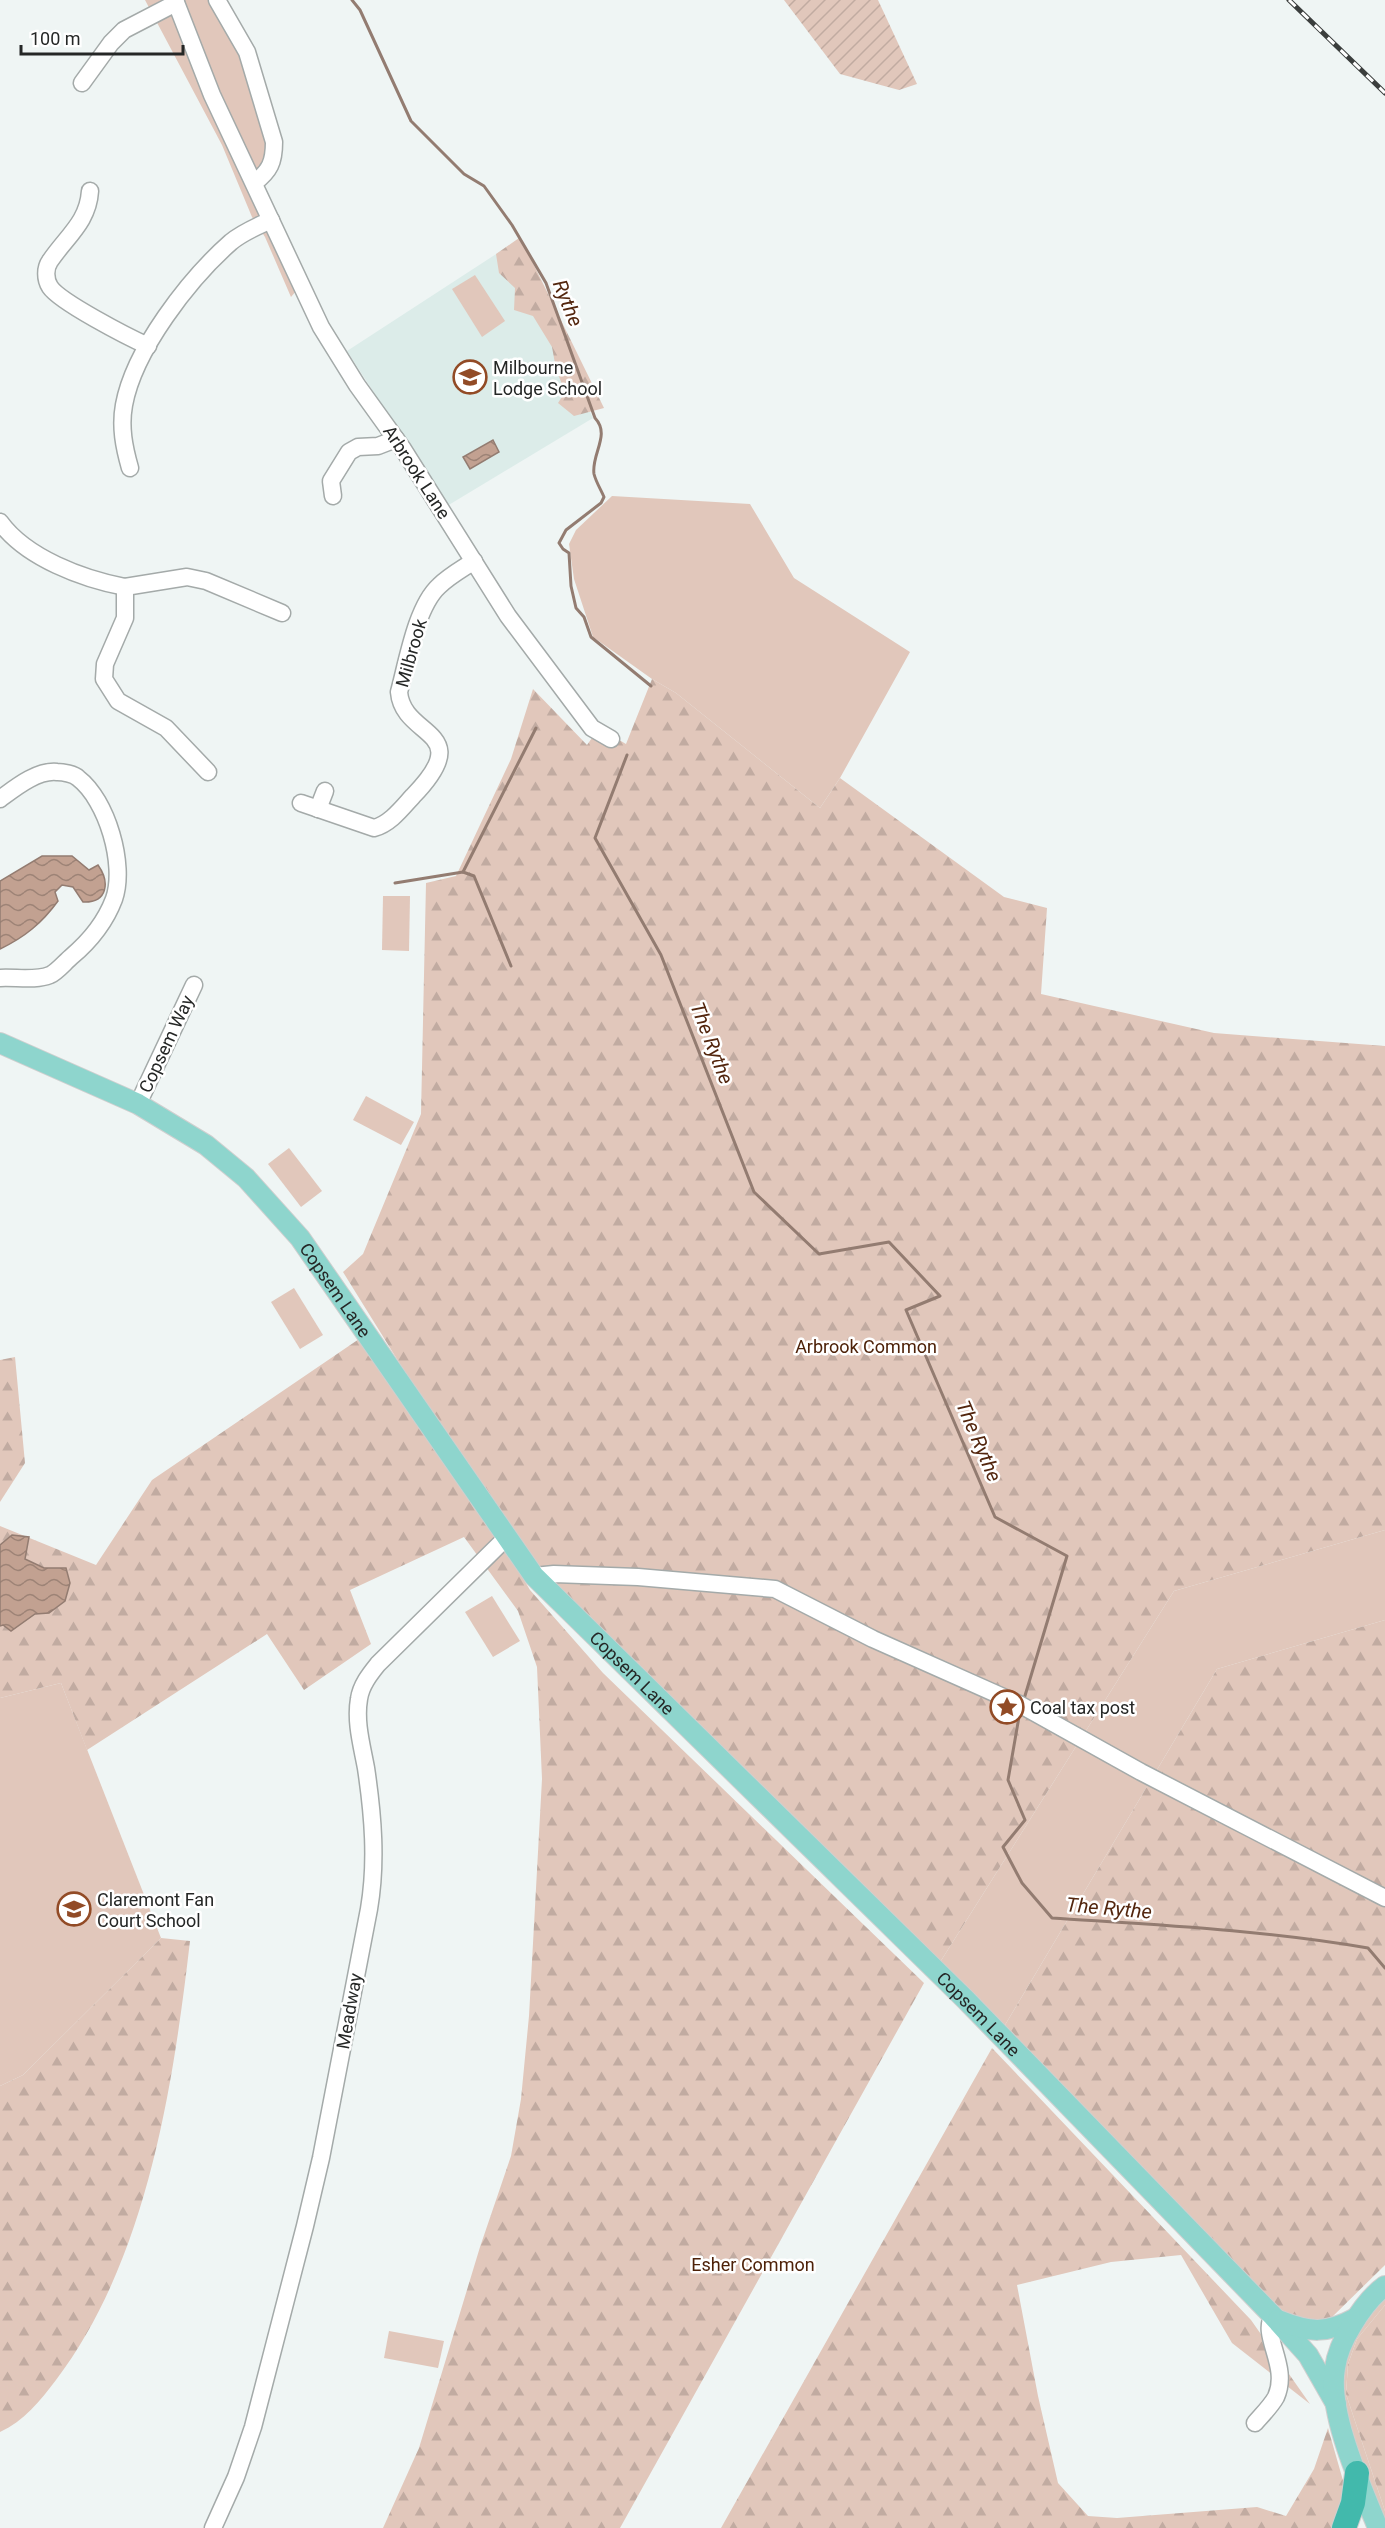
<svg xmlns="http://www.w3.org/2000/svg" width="1385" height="2528" font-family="Roboto,sans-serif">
  <defs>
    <pattern id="forest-firs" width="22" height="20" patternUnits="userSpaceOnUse" patternTransform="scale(1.5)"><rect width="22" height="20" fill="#e1c7bb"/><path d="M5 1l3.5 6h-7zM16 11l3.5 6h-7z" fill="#c1aba1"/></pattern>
    <pattern id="garden-furrows" width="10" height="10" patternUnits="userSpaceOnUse" patternTransform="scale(1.5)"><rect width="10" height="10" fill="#e1c7bb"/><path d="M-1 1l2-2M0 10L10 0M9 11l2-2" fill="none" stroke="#c1aba1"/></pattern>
    <pattern id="water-waves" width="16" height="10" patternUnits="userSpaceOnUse" patternTransform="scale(1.5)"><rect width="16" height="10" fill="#c2a191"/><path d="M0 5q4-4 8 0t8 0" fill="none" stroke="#9d8376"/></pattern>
  </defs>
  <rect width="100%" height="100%" fill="#eff5f4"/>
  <path fill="#dcece9" d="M510 245 593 418 447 506 347 351Z"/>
  <g fill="#e1c7bb">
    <path d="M145 0H209L242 59 268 143 269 157 258 172 296 291 291 297 265 237 252 217 222 145Z"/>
    <path d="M475 275 505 321 482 337 452 289Z"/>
    <path d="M612 496 750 504 794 578 910 652 840 778 820 808 676 693 652 679 593 637 574 579 569 544 576 530Z"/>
    <path d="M383 896H410L409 951 382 950Z"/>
    <path d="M366 1096 414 1122 401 1145 353 1120Z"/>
    <path d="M289 1148 322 1191 301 1207 268 1164Z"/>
    <path d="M294 1288 323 1335 300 1349 271 1302Z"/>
    <path d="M1385 1530V1620L1217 1669 1002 2030 937 1967 1174 1591Z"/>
    <path d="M492 1596 520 1641 493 1657 465 1612Z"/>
    <path d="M61 1683 161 1938 23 2075 0 2086V1698Z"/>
    <path d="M1385 2297V2305L1357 2339 1348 2364 1346 2394 1385 2511V2518L1378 2512 1348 2420 1340 2369 1361 2323Z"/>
    <path d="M389 2331 444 2341 438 2368 384 2358Z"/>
  </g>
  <g fill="url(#forest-firs)">
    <path d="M519 238 532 261 604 408 574 416 558 403 565 392 556 369 552 347 533 316 514 310 515 288 499 273 496 254Z"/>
    <path d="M652 679 676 693 820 808 840 778 1004 897 1047 908 1041 994 1214 1033 1385 1046V1530L1174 1591 937 1967 572 1606 485 1501 343 1272 363 1254 421 1114 426 883 456 876 511 759 533 689 587 745 599 728 626 744Z"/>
    <path d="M362 1337 488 1520 530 1590 603 1673 924 1983 620 2528H383L419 2448 480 2247 511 2156 521 2099 529 2016 542 1779 537 1667 518 1611 464 1537 350 1590 371 1644 304 1690 267 1634 87 1750 61 1683 0 1698V1526L96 1565 152 1480Z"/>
    <path d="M15 1357 25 1463 0 1502V1360Z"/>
    <path d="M1385 1620V2265L1329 2320H1288L1002 2030 1217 1669Z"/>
    <path d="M161 1938 190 1941C173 2087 147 2260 56 2380 40 2401 24 2421 0 2432V2086L23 2075Z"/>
    <path d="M992 2048 1251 2320 1310 2404 1232 2343 1181 2255 1111 2262 1017 2285 1038 2396 1058 2483 1088 2516 1117 2518 1257 2507 1286 2516 1314 2469 1328 2428 1346 2491 1331 2528H721Z"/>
    <path d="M1385 2305V2511L1346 2394 1348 2364 1357 2339Z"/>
  </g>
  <path fill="url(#garden-furrows)" d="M784 0H878L917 84 899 90 840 74Z"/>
  <g fill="url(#water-waves)" stroke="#937c71" stroke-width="1.5">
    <path d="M493 440 499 452 470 469 463 457Z"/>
    <path d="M42 856H72L89 870 98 865C110 882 108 903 83 902L73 887 62 885 55 892 58 901C42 923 25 937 0 949V881Z"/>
    <path d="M12 1535 29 1537 25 1559 44 1568H66L70 1583 65 1601 49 1613 35 1614 11 1631 3 1625 0 1626V1545Z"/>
  </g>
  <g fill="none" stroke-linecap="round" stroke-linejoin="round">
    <g stroke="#937c71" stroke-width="3">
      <path d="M352 0 360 10 411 121 464 174 484 186 512 225 546 283 595 418C611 435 591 454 594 474 596 482 601 490 604 497L601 503 566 530 559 543 563 549 569 553 571 586 576 608 584 617 591 637 651 686"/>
      <path d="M627 755 595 838 661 955 754 1192 819 1254 889 1242 940 1296 906 1310 995 1517 1067 1556 1024 1699"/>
      <path d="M463 872 536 728"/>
      <path d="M395 883 463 872 474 876 511 966"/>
      <path d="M1020 1711 1008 1780 1025 1820 1003 1847 1022 1883 1052 1918C1157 1925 1264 1930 1368 1948L1385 1968"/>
    </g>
    <g stroke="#a4aaa9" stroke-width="19">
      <g id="minor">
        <path d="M175 0 212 95 321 327 357 385 403 449 508 616 592 728 611 739"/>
        <path d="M217 0 247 52 274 142C274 162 270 171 254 183"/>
        <path d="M82 83 111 43 124 30 176 3"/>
        <path d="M90 191C88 222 67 236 50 261 45 268 45 279 50 287 60 302 128 337 148 346"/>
        <path d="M130 468C124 447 120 427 124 405 134 350 189 279 231 242 243 232 258 226 271 220"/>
        <path d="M333 496 331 481 349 452 358 447 378 446 396 439"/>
        <path d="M0 522C26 558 83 579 125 587"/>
        <path d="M208 772 166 728 118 701 104 679 105 664 125 618V587L187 577 206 581 282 613"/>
        <path d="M0 799C15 788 37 770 57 772 63 772 74 774 78 778 107 800 126 865 114 899 105 923 90 941 71 957 65 962 57 972 50 975 35 981 16 977 0 978"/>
        <path d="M301 803 374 828C390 824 402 808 413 796 478 729 403 739 399 692 407 663 416 607 439 586 449 576 462 569 474 561"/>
        <path d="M318 809 325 791"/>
        <path d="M138 1104 194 985"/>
        <path d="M534 1576 554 1574 638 1577 775 1589 873 1639 1019 1704 1141 1772 1385 1898"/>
        <path d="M1255 2423C1262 2415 1271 2406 1276 2397 1290 2366 1260 2335 1273 2316"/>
        <path d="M213 2528 236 2477 253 2427 305 2226 321 2158 369 1909C377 1862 373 1815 366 1768 362 1746 355 1722 359 1699 361 1685 370 1674 378 1664L507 1537"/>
      </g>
    </g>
    <g stroke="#cfcfcf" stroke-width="22">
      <g id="major">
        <path id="s1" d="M0 1043 138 1104 206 1145 246 1178 300 1238 534 1576 967 2001 1273 2316 1308 2355 1336 2404"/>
        <path d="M1278 2320C1310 2333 1326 2334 1356 2318"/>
        <path d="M1378 2528C1361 2486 1327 2412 1335 2368 1337 2352 1344 2338 1352 2325 1361 2310 1371 2296 1385 2286"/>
      </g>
    </g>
    <g stroke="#cfcfcf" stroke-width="26">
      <path id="highway" d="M1344 2528 1353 2503 1357 2473"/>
    </g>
    <use href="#minor" stroke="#fff" stroke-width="16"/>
    <use href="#major" stroke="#8ed5cd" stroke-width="20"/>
    <use href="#highway" stroke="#42b9ac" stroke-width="24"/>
    <g stroke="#3b3e3d" stroke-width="5">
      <path id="rail" d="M1289 0 1385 93"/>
    </g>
    <use href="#rail" stroke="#fff" stroke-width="3" stroke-dasharray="9" stroke-linecap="butt"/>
  </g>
  <defs>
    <g id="school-ring" transform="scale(1.725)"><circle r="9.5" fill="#fff" stroke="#924b26" stroke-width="1.5"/><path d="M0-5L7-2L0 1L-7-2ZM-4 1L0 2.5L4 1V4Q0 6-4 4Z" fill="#924b26"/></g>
    <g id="sight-ring" transform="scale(1.725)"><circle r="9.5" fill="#fff" stroke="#924b26" stroke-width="1.5"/><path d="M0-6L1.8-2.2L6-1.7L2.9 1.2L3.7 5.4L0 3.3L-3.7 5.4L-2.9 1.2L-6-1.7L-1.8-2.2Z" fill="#924b26"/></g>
  </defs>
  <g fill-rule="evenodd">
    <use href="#school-ring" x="470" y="377"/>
    <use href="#sight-ring" x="1007" y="1707"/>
    <use href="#school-ring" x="74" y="1909"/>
  </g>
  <g text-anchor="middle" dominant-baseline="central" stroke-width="5" stroke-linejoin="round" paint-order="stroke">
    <g font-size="18" fill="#252726" stroke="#fff" text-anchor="start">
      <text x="493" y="367">Milbourne<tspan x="493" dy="21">Lodge School</tspan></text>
      <text x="1030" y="1707">Coal tax post</text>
      <text x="97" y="1899">Claremont Fan<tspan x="97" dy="21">Court School</tspan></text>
    </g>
    <g font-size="18" fill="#252726" stroke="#fff">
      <text transform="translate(417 472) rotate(57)">Arbrook Lane</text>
      <text transform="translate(411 653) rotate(-74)">Milbrook</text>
      <text transform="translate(166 1044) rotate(-65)">Copsem Way</text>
      <text stroke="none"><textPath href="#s1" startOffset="426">Copsem Lane</textPath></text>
      <text stroke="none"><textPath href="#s1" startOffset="912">Copsem Lane</textPath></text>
      <text transform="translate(349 2011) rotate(-80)">Meadway</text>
      <text stroke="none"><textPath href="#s1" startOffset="1398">Copsem Lane</textPath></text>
    </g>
    <g font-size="18" fill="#4d2108" stroke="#fff">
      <text x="866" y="1346">Arbrook Common</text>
      <text x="753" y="2264">Esher Common</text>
    </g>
    <g font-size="20" font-style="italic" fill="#53260e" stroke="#fff">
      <text transform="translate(568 303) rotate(68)">Rythe</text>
      <text transform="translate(712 1043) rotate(69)">The Rythe</text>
      <text transform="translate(979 1441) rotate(67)">The Rythe</text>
      <text transform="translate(1109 1908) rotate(5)">The Rythe</text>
    </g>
  </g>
  <path d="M21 45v9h162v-9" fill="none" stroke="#252726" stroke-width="3"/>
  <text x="30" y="45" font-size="18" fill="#252726" stroke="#ffffff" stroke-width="4.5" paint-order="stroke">100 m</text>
</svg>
